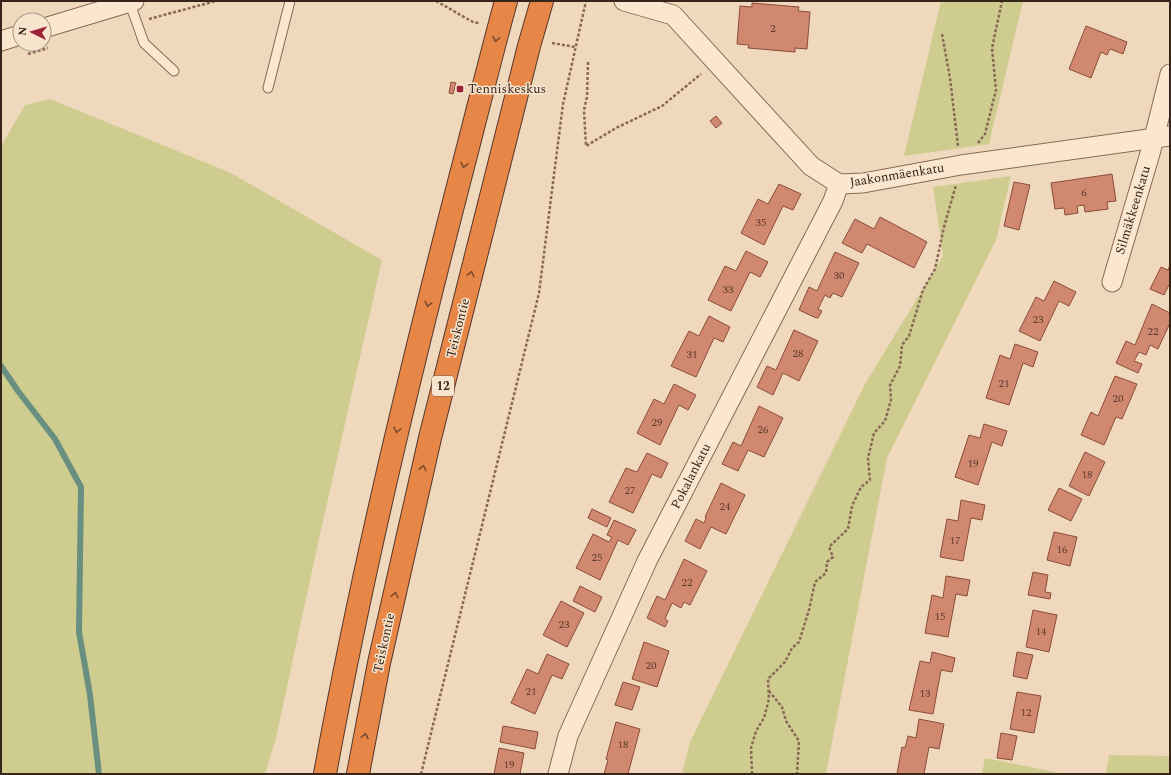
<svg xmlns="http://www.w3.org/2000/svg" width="1171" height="775" font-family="Spectral,serif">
  <rect width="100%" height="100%" fill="#f0d8bd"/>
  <g fill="#cfcc90">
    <path d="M941 1H1023L989 144 904 156Z"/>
    <path d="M50 99 231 173 382 260 318 543 276 738 265 774H1V146L25 105Z"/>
    <path d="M1011 176 996 240 887 458 826 774H682L690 742 865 384 943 256 933 187Z"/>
    <path d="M1109 755 1170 756V774H1106Z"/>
    <path d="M985 758 1065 774H982Z"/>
  </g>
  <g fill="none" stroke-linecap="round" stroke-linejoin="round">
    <path stroke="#688f7f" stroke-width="6" d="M1 366 18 391 55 439 81 487 79 632 90 695 99 774"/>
  </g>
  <g fill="#d18870" stroke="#8a4c39">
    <path d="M752 3 799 7 798 11 810 12 807 49 795 48V52L748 48 749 45 737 44 740 6 752 7Z"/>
    <path d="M1086 26 1127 42 1123 54 1110 49 1107 55 1101 52 1091 78 1069 69Z"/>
    <path d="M451 82 456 83 453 94 449 93Z"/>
    <path d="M716 116 722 123 716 128 710 121Z"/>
    <path d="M1112 174 1116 201 1107 202 1108 209 1085 212 1084 205 1077 206 1078 213 1065 215 1064 208 1055 209 1051 183Z"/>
    <path d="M1014 182 1030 185 1019 230 1004 226Z"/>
    <path d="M779 184 801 194 793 210 783 206 764 245 741 233 758 199 768 204Z"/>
    <path d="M880 217 927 242 914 268 867 244 862 253 842 243 855 219 874 229Z"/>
    <path d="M746 251 768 262 760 277 750 272 731 311 708 300 725 266 736 271Z"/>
    <path d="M835 252 859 263 842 297 833 293 830 298 825 295 818 309 822 311 818 318 814 317 799 310 809 287 817 291Z"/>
    <path d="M1170 265V283L1164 295 1150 289 1161 267 1168 270Z"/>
    <path d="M1054 281 1076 292 1069 306 1059 301 1040 341 1019 331 1036 297 1044 301Z"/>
    <path d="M1152 304 1170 313V323L1158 349 1150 345 1146 355 1139 352 1134 361 1142 364 1138 373 1116 363 1126 341 1135 345Z"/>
    <path d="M709 316 730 327 723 342 714 338 696 377 671 366 689 331 699 336Z"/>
    <path d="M794 330 818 341 799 381 783 373 773 395 757 387 767 366 776 370Z"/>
    <path d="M1015 344 1038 352 1033 367 1023 363 1009 405 986 398 1000 355 1010 359Z"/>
    <path d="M1115 376 1137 384 1122 419 1116 417 1104 445 1081 435 1091 412 1098 416Z"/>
    <path d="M674 384 696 395 688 410 679 405 660 445 637 433 654 399 664 404Z"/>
    <path d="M759 406 783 418 764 457 748 450 738 471 722 464 733 442 741 446Z"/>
    <path d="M984 424 1007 431 1002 446 992 442 978 485 955 477 969 435 980 438Z"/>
    <path d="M1085 452 1105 462 1089 496 1069 486Z"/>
    <path d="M647 453 668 463 661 478 652 474 633 513 609 502 626 468 637 472Z"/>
    <path d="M721 483 745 495 726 534 711 527 700 549 685 541 696 519 704 523 706 518 705 517Z"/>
    <path d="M1059 488 1082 499 1071 521 1048 510Z"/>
    <path d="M961 500 985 505 982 520 971 518 963 561 940 557 947 519 958 521Z"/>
    <path d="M592 509 611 518 607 527 588 518Z"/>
    <path d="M614 520 636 530 628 545 618 540 600 580 576 568 593 534 609 542 612 537 607 535Z"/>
    <path d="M1054 532 1077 537 1070 566 1047 560Z"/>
    <path d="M684 559 707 571 690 605 684 602 681 608 672 603 665 619 668 621 665 627 647 618 657 596 665 600Z"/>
    <path d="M1033 572 1048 575 1045 592 1051 593 1050 599 1028 595Z"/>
    <path d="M946 576 970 580 967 596 956 594 948 637 925 633 932 595 943 598Z"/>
    <path d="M580 586 602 597 595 612 573 601Z"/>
    <path d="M561 601 584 613 567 647 543 635Z"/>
    <path d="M1033 610 1057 615 1049 652 1026 647Z"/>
    <path d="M644 642 669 651 657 687 632 679Z"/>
    <path d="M932 652 955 658 952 672 941 670 933 714 909 710 920 661 930 663Z"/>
    <path d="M1017 652 1033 655 1027 679 1013 676Z"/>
    <path d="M547 654 569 664 562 679 552 675 535 714 511 703 527 669 538 674Z"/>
    <path d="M623 682 640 687 632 710 615 705Z"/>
    <path d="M1017 692 1041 696 1034 733 1010 729Z"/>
    <path d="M919 719 944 724 939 749 929 747 924 774H897L902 747 905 748 908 736 916 738Z"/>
    <path d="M616 722 640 729 628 774H604L608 760 606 759Z"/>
    <path d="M503 726 538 732 535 749 500 742Z"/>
    <path d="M1001 733 1017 736 1012 760 997 758Z"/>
    <path d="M499 748 524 753 520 774H494Z"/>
  </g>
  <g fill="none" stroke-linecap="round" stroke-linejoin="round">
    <g stroke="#896855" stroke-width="11">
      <g id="lane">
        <path d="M129 1 144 43 174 71"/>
        <path d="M268 88 290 1"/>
      </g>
    </g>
    <g stroke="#896855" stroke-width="21">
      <g id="street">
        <path d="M624 1 673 15 811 166 839 184 863 183 961 165 1170 136"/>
        <path d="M44 28 134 1"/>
        <path d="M1 41 20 35"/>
        <path d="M1112 282 1151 150 1170 74"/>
        <path d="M558 774 568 736 647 561 833 201 839 184"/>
      </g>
    </g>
    <g stroke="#56372a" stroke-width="24">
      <g id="highway">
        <path d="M325 774C361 576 408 381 458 186 474 125 489 63 506 1"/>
        <path d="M358 774 379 663 430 438 529 46 542 1"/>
      </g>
    </g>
    <g stroke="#896855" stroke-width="2.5" stroke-dasharray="3 2" stroke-linecap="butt">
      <path d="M436 1 473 22 479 23"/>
      <path d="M149 19 216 1"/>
      <path d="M942 34 950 78 958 146"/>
      <path d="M552 43 575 47"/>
      <path d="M28 54 48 48"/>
      <path d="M588 62 587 97 584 110 586 146 616 128 662 106 701 74"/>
      <path d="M978 143 985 134 996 90 992 48 1002 1"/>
      <path d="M769 691 782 707 786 721 799 741 797 774"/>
      <path d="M421 774 539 293 563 104 586 1"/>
      <path d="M752 774 751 748 756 731 764 718 769 699 768 679 785 662 792 648 799 642 809 610 815 582 826 573 827 562 833 557 829 547 848 529 852 506 861 487 870 480 868 458 874 433 885 421 891 400 890 385 900 366 902 345 909 336 923 290 935 269 944 227 956 185"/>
    </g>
    <use href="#lane" stroke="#fbe7d0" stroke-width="9"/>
    <use href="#street" stroke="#fbe7d0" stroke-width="19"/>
    <use href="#highway" stroke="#e68647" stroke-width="22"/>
  </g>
  <defs><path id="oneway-chevron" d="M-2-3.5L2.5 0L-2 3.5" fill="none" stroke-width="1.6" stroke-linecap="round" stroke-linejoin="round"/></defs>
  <g stroke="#7d4b2d">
    <use href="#oneway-chevron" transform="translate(496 39) rotate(104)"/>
    <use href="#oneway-chevron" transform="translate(464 165) rotate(104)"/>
    <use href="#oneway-chevron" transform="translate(471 274) rotate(-76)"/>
    <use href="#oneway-chevron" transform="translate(428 304) rotate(104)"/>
    <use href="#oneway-chevron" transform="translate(397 430) rotate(103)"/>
    <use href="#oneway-chevron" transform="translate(423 468) rotate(-77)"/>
    <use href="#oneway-chevron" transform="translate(395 595) rotate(-77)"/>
    <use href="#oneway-chevron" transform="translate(365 736) rotate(-79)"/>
  </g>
  <rect fill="#9c2237" stroke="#f7e4cd" stroke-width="1.5" x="456" y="85" width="8" height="8" rx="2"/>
  <g text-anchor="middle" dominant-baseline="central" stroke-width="3" stroke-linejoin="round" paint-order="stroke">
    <g font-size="11" fill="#5e3d30">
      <text x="773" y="28">2</text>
      <text x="1084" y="192">6</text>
      <text x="761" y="222">35</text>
      <text x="839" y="275">30</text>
      <text x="728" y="289">33</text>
      <text x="1038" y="319">23</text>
      <text x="1153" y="331">22</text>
      <text x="798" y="353">28</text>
      <text x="692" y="354">31</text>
      <text x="1004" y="383">21</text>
      <text x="1118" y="398">20</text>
      <text x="657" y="422">29</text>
      <text x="763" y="429">26</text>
      <text x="973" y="463">19</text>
      <text x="1087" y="474">18</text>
      <text x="630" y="490">27</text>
      <text x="725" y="506">24</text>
      <text x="955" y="540">17</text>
      <text x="1062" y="549">16</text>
      <text x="597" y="557">25</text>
      <text x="687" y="582">22</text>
      <text x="940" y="616">15</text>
      <text x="564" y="624">23</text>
      <text x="1041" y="631">14</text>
      <text x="651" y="665">20</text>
      <text x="531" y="691">21</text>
      <text x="925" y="693">13</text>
      <text x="1026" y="712">12</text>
      <text x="623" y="744">18</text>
      <text x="509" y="764">19</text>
    </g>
    <rect fill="#f7e4cd" stroke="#715e50" stroke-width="1" x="432" y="376" width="22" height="20" rx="3"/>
    <g font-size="12" font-weight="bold" fill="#37241b">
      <text x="443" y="386">12</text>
    </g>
    <g font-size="13" fill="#37241b" stroke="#f7e4cd" text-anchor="start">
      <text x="468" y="89">Tenniskeskus</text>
    </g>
    <g font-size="13" fill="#37241b" stroke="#f7e4cd">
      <text transform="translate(897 175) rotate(-9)">Jaakonmäenkatu</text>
      <text transform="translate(1133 210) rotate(-73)">Silmäkkeenkatu</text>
      <text transform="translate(458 328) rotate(-76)">Teiskontie</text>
      <text transform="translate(691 476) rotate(-63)">Pokalankatu</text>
      <text transform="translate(384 643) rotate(-78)">Teiskontie</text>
    </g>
  </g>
  <rect width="1171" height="775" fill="none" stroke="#37241b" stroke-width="4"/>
  <g transform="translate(32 32) rotate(275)"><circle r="19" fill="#f7e4cd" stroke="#aa9786"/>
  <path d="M0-3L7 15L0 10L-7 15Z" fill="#9c2237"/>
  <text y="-6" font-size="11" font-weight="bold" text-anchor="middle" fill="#37241b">N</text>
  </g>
</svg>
